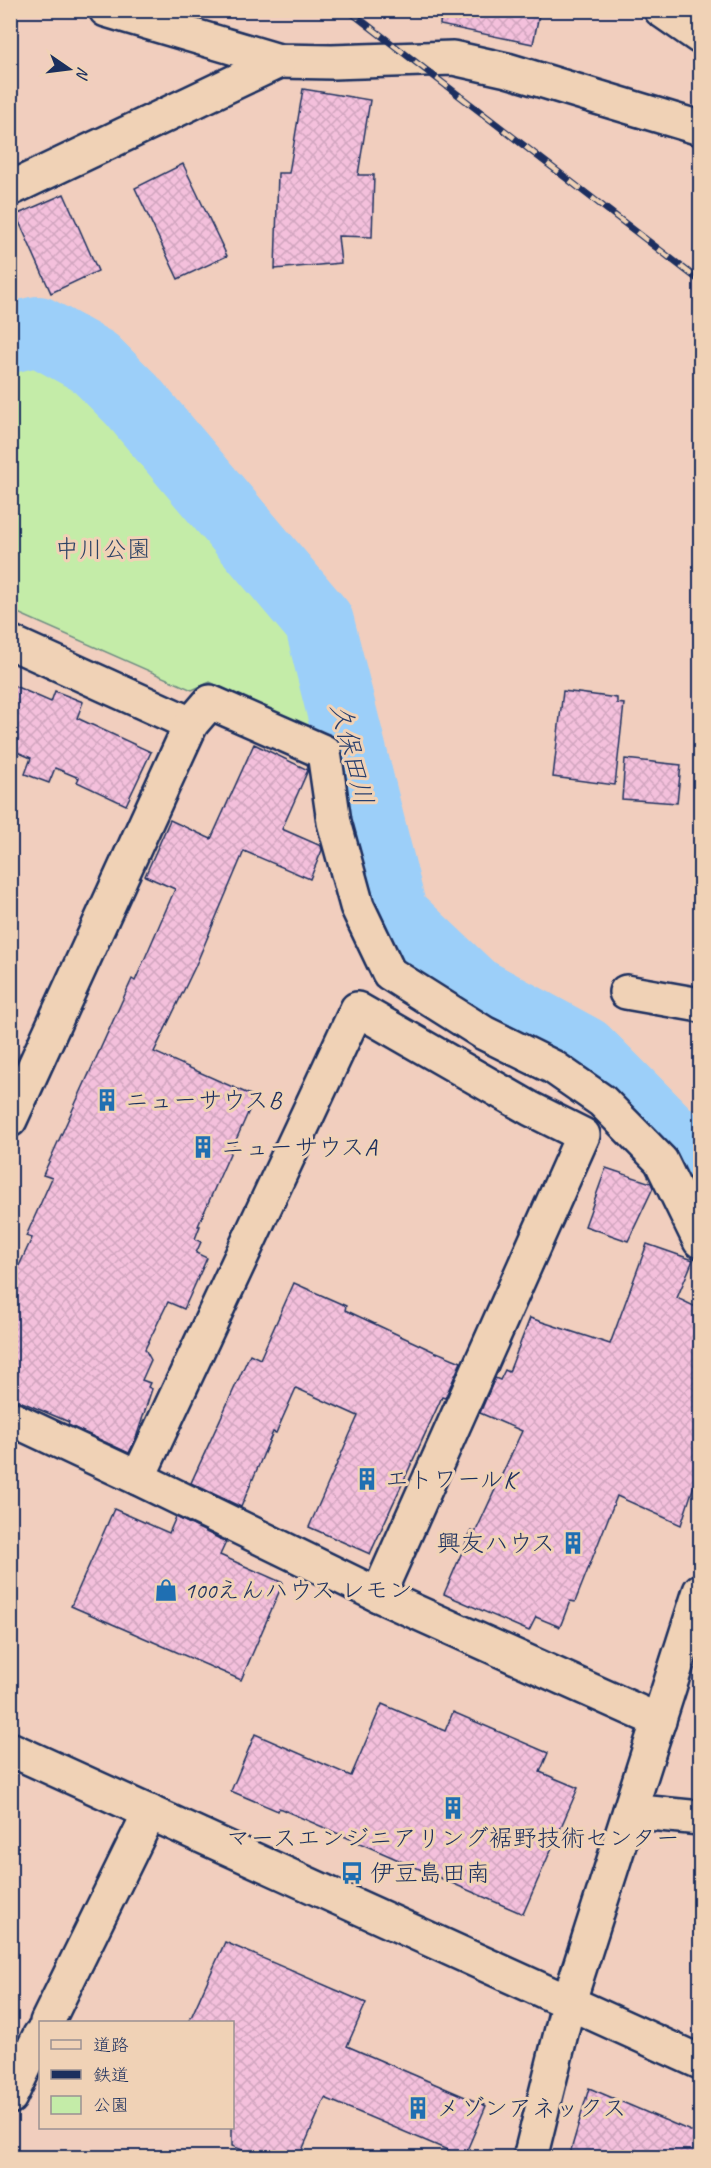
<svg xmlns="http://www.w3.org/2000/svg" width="711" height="2168" font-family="Caveat,'Klee One',sans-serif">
  <defs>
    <pattern id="building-cross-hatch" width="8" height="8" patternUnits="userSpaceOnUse" patternTransform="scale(1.5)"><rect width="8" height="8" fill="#f4c0dc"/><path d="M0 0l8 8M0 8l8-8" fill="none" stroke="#d1a5bf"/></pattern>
  </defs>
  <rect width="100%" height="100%" fill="#f1cebe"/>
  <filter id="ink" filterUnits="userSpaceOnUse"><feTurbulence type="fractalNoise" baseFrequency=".0167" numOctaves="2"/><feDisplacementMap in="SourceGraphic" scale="12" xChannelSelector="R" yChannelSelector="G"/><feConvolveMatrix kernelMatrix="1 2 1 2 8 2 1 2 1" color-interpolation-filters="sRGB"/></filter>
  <g filter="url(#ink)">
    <path fill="#c4eca8" stroke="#708e83" stroke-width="1.5" d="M12 357H43L77 379 305 636 320 726 295 724 210 682 192 690 11 610Z"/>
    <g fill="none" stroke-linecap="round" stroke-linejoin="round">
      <path stroke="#9ccff9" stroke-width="70" d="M10 338 38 331 94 362 132 400 319 622 393 915 472 990 584 1051 690 1157 700 1175"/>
    </g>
    <g fill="url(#building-cross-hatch)" stroke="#1b2f5e" stroke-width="1.5">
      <path d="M441 10H540L533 44 440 25Z"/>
      <path d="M303 89 370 100 358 175H374L372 237 338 236 341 263 275 269 278 173H289Z"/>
      <path d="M183 164 227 256 178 279 135 188Z"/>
      <path d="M64 194 98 271 51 293 16 215Z"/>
      <path d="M10 684 51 702 55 691 83 702 77 718 151 752 126 805 77 782 79 778 55 768 49 783 25 774 31 758 10 749Z"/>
      <path d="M563 691 617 698V703L624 704 615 785 553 777Z"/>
      <path d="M254 744 308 770 282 829 321 846 322 850 310 879 244 851 195 967 154 1052 255 1097 198 1226H200L195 1239 201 1242 196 1253 207 1258 184 1309 168 1302 145 1349 151 1360 142 1380 150 1383 148 1387 152 1389 136 1438 129 1453 68 1425 69 1422 10 1397V1285L32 1238 26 1236 52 1178 43 1175 132 979 135 981 175 889 145 876 170 820 211 839Z"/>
      <path d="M625 759 681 765 677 803 622 799Z"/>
      <path d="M606 1168 651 1183 653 1188 628 1241 585 1226Z"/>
      <path d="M647 1244 693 1260 677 1298 700 1309V1467L681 1525 617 1496 575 1602 570 1601 560 1627 536 1617 529 1631 444 1594 471 1531 475 1533 522 1431 480 1413 495 1378 500 1380 505 1370 509 1372 530 1318 610 1344Z"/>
      <path d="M294 1283 346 1306 345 1310 437 1353V1352L461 1362 445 1398 442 1397 370 1554 309 1527 358 1416 296 1388 276 1433 273 1432 241 1507 191 1483 250 1354 260 1359Z"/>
      <path d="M114 1509 169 1533 176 1517 226 1542 220 1555 283 1583 241 1680 71 1606Z"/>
      <path d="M382 1704 445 1731 453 1712 548 1753 540 1772 578 1788 523 1914 279 1808 278 1811 231 1791 255 1734 351 1776Z"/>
      <path d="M225 1942 366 2003 347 2046 486 2106 464 2157 325 2098 299 2157H260L232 2146V2022H189Z"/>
      <path d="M589 2088 700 2135V2157H569Z"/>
    </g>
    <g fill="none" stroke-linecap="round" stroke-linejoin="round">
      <g stroke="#1b2f5e" stroke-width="38">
        <g id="street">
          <path d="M106 10 279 61 332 62 453 58 507 70 700 128"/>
          <path d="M10 189 279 61"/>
          <path d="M10 642 191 724 10 1120"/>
          <path d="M191 724 210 702 324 752 334 822 357 906 389 973 484 1033 553 1067 602 1101 661 1161 700 1241"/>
          <path d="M626 992 700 1005"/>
          <path d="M10 1418 138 1478 378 1595 659 1721"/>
          <path d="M138 1478 357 1009 531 1109 583 1135 378 1595"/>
          <path d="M630 1811 700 1818"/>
          <path d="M47 2022 150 1812"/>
          <path d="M10 2097 40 2035"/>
        </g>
      </g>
      <g stroke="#1b2f5e" stroke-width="38">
        <g id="secondary">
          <path d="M661 10 700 37"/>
          <path d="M10 1749 700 2062"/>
          <path d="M530 2158 569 2001 700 1591"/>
        </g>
      </g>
      <use href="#street" stroke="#f0d2b6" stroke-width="33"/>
      <use href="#secondary" stroke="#f0d2b6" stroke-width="33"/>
      <g stroke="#1b2f5e" stroke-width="7">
        <path id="rail" d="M348 10 700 281"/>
      </g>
      <use href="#rail" stroke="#f0d2b6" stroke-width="4.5" stroke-dasharray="14" stroke-linecap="butt"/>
    </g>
  </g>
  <defs>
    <g id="building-bare" transform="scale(1.8)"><path d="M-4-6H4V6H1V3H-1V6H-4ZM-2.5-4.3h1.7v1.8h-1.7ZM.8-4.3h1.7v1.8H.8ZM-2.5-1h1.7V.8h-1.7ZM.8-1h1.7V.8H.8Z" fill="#1f6fb2" stroke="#f0d2b6" stroke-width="2.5" paint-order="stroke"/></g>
    <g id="shop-bare" transform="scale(1.8)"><path d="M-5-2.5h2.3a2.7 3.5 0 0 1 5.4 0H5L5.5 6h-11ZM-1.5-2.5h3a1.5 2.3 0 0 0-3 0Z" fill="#1f6fb2" stroke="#f0d2b6" stroke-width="2.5" paint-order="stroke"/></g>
    <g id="bus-bare" transform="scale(1.8)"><path d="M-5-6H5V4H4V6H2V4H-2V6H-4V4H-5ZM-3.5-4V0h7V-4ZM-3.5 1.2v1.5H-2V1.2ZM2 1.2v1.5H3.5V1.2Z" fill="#1f6fb2" stroke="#f0d2b6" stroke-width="2.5" paint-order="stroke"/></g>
  </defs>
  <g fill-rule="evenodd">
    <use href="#building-bare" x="107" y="1100"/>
    <use href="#building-bare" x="203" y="1147"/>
    <use href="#building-bare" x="367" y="1479"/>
    <use href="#building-bare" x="573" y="1543"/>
    <use href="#shop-bare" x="166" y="1590"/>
    <use href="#building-bare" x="453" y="1808"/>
    <use href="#bus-bare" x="352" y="1873"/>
    <use href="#building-bare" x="418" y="2108"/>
  </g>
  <g text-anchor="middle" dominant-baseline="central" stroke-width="6" stroke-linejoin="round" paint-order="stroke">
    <g font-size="24" fill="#2c4265" stroke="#f0d2b6">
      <text x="103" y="549">中川公園</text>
    </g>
    <g font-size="24" fill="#1b2f5e" stroke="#f0d2b6" text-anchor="start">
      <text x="125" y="1100">ニューサウスB</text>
      <text x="221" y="1147">ニューサウスA</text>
      <text x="385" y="1479">エトワールK</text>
      <text x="555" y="1543" text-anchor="end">興友ハウス</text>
      <text x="184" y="1590">100えんハウス レモン</text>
      <text x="453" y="1838" text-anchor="middle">マースエンジニアリング裾野技術センター</text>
      <text x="370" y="1873">伊豆島田南</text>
      <text x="436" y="2108">メゾンアネックス</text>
    </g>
    <g font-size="26" font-style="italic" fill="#283f6e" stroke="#f0d2b6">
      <text transform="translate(352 754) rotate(76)">久保田川</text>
    </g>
  </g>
  <rect width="711" height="2168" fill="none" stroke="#f0d2b6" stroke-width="36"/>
  <rect x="18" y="18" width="675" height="2132" fill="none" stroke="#1b2f5e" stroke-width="2" filter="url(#ink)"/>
  <rect x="39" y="2021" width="195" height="108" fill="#f0d2b6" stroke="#9b9193" stroke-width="1.5"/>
  <rect x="51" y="2040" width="30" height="9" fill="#f0d2b6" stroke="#9b9193" stroke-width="1.5"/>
  <text x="93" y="2051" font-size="18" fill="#1b2f5e">道路</text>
  <rect x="51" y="2070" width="30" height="9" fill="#1b2f5e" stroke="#9b9193" stroke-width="1.5"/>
  <text x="93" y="2081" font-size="18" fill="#1b2f5e">鉄道</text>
  <rect x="51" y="2096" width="30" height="18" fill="#c4eca8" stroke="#9b9193" stroke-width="1.5"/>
  <text x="93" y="2111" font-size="18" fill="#1b2f5e">公園</text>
  <g transform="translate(69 69) rotate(104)" stroke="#f0d2b6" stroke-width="4.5" paint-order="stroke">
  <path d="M0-4.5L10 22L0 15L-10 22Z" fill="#1b2f5e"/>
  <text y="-9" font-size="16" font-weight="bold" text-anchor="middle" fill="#1b2f5e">N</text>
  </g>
</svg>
